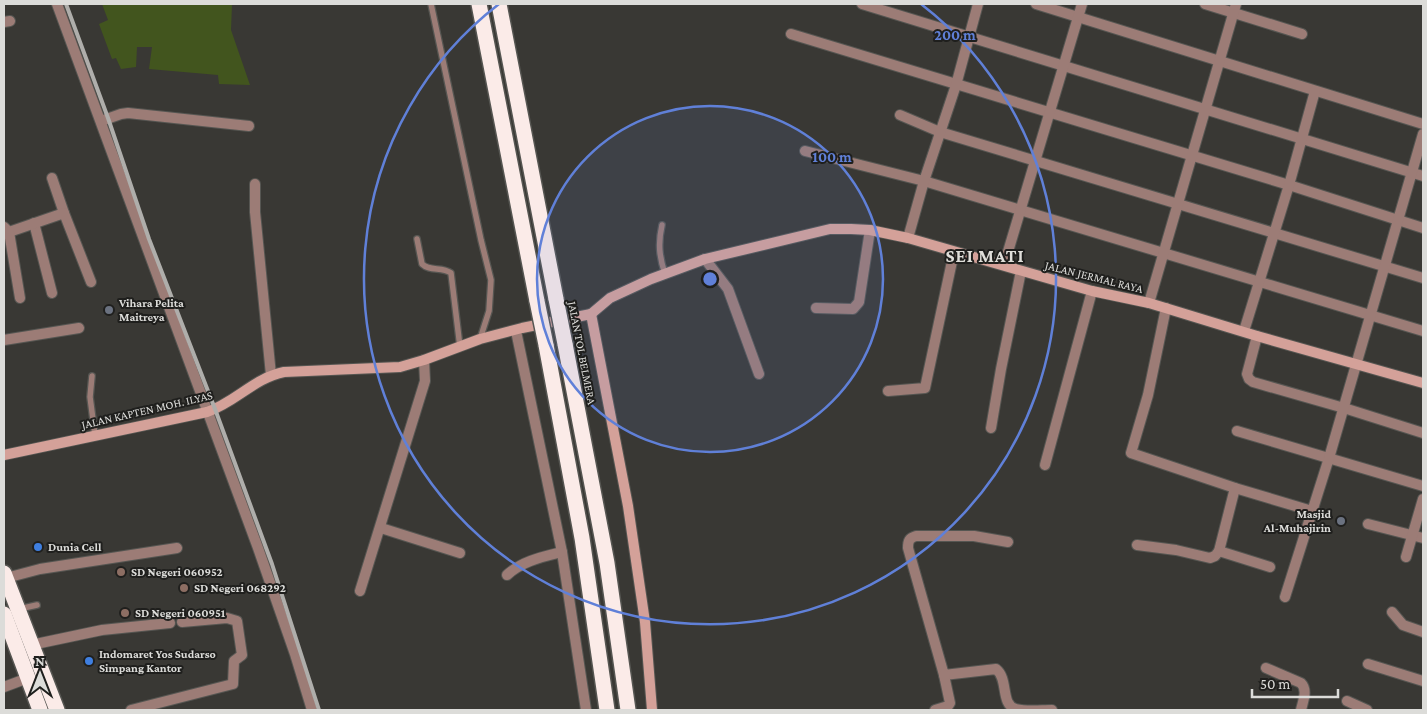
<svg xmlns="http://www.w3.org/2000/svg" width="1427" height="714" font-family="'Crimson Pro',serif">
  <rect width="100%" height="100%" fill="#393834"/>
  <path fill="#42551e" d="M102 4H232L231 30 250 85 219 84 218 75 149 69 152 47H137L136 67 121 69 116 58 112 59 99 24 108 20Z"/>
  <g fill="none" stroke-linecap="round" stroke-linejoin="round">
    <g stroke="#565652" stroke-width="8">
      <g id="lane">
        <path d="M431 4 481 240 491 280 489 311 480 339"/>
        <path d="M662 225C658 243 659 256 665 274"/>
        <path d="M417 239 422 264C430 272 442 266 451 273L460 347"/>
        <path d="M92 376 90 397 95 435"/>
        <path d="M19 609 37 605"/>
      </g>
    </g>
    <g stroke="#565652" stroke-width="12">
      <g id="street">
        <path d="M57 4 258 548 295 654 312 710"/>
        <path d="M862 4 1423 176"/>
        <path d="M1036 4 1423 124"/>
        <path d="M1205 4 1302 34"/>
        <path d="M4 22 10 21"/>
        <path d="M791 34 1289 185 1423 228"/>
        <path d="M900 115 940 132 1423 278"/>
        <path d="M101 121 121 114 128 113 249 126"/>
        <path d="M805 151 924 181 1423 331"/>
        <path d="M52 178 64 213"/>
        <path d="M255 184V212L271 375"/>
        <path d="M34 223 52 293"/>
        <path d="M4 227 9 232 64 213 91 282"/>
        <path d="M9 232 20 298"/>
        <path d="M908 238 924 181 956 85 978 4"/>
        <path d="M705 259 728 289 759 374"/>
        <path d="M1004 265 1082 4"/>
        <path d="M1149 303 1236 4"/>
        <path d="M816 308 853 309 859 302 870 230"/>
        <path d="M1166 308 1148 395 1131 453 1235 488 1312 511"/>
        <path d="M516 331 562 552 586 710"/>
        <path d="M1244 331 1289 185 1315 91"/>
        <path d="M1257 336 1247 374 1249 379 1253 382 1344 408 1423 433"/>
        <path d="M4 340 79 328"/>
        <path d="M888 391 925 388 954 252"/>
        <path d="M991 428 1001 369 1021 271"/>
        <path d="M1237 431 1423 486"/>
        <path d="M1045 465 1092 291"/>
        <path d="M1368 524 1423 538"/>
        <path d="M381 528 460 553"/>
        <path d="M1008 542 974 536H916C909 538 908 541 908 548L944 675 996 669C1009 679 1000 705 1016 709 1027 712 1041 710 1052 710"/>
        <path d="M1137 545 1176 550 1210 558 1215 556 1219 551 1235 488"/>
        <path d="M1219 551 1270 567"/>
        <path d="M1406 557 1423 499"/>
        <path d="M507 575C522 561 542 557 562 552"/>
        <path d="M6 578 40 569 177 548"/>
        <path d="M360 591 425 381 424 360"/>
        <path d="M1285 597 1329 458 1423 134"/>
        <path d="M1392 612 1403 625 1423 632"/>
        <path d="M31 645 102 630 170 623"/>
        <path d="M1368 664 1423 681"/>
        <path d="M1266 668 1301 683C1308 690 1303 701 1301 710"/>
        <path d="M4 687 28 678"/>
        <path d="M1347 701 1367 710"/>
        <path d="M131 710 233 684 234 661 242 655 237 621 227 618 182 622"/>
        <path d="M935 710 948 706 950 703 944 675"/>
      </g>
    </g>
    <g stroke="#565652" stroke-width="12">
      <g id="secondary">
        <path d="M591 314 628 506 645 622 652 710"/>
        <path d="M4 455 207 412C236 402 254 378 284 372L400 367 424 360 480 339 522 328 591 314 610 298 651 279 705 259 830 229H851L870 230 908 238 1092 291 1149 303 1257 336 1423 383"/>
      </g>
    </g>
    <g stroke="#565652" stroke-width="18">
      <g id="highway">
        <path d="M479 4 537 301"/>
        <path d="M499 4 556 299"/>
        <path d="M565 344 607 563 628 710"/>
        <path d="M546 345 582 538 607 710"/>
        <path d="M4 573 57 710"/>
        <path d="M4 614 40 710"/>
      </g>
    </g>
    <use href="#lane" stroke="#9c7c76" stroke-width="5.5"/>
    <use href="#street" stroke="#9c7c76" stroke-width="10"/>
    <use href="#secondary" stroke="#d4a199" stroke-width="10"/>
    <use href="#highway" stroke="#fbebe8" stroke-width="15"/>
    <path stroke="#afaeab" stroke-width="4" d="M66 4 108 118 149 239 215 409 272 564 319 710"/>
    <g stroke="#565652" stroke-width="18" stroke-linecap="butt">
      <g id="highway-bridge">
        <path d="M556 299 565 344"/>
        <path d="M537 301 546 345"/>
      </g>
    </g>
    <use href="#highway-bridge" stroke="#fbebe8" stroke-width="15"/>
  </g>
  <circle cx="710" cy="279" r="173" fill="#6080d8" fill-opacity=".12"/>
  <g fill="none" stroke="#6080d8" stroke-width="2.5">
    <circle cx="710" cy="279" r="173"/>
    <path d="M921 4A346 346 0 1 1 499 4"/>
  </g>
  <g fill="#6b7280" stroke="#1f1f1d" stroke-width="2">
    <circle cx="109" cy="310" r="5"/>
    <circle cx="1341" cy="521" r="5"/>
  </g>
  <g fill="#3f7fe0" stroke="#1f1f1d" stroke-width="2">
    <circle cx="38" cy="547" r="5"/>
    <circle cx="89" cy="661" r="5"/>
  </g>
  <g fill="#8d6e63" stroke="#1f1f1d" stroke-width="2">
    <circle cx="121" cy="572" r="5"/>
    <circle cx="184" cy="588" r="5"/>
    <circle cx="125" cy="613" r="5"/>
  </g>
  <g text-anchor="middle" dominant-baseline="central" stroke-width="4" stroke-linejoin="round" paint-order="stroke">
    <g font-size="12" fill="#dcdcd9" stroke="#1f1f1d">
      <text transform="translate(1094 277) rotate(14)">JALAN JERMAL RAYA</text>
      <text transform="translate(582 353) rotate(79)">JALAN TOL BELMERA</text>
      <text transform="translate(147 410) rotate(-13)">JALAN KAPTEN MOH. ILYAS</text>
    </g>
    <g font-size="12" font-weight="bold" fill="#dcdcd9" stroke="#1f1f1d" text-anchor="start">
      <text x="119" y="303">Vihara Pelita<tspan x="119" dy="14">Maitreya</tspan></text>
      <text x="1331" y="514" text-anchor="end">Masjid<tspan x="1331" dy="14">Al-Muhajirin</tspan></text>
      <text x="48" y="547">Dunia Cell</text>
      <text x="131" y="572">SD Negeri 060952</text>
      <text x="194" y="588">SD Negeri 068292</text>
      <text x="135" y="613">SD Negeri 060951</text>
      <text x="99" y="654">Indomaret Yos Sudarso<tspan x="99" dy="14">Simpang Kantor</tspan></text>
    </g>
    <g font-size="18" font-weight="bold" letter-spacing="1" fill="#e0dfda" stroke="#1f1f1d">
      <text x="985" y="256">SEI MATI</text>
    </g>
  </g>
  <circle cx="710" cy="279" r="8" fill="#6080d8" stroke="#1f1f1d" stroke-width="2.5"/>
  <g font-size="15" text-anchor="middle" font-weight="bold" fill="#6080d8" stroke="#1f1f1d" stroke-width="4" stroke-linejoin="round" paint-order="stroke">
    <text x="955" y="40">200 m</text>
    <text x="832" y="162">100 m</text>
  </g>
  <rect width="1427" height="714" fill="none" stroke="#dcdcd9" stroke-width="10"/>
  <g transform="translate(40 674)" stroke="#1f1f1d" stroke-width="4" paint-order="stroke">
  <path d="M0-4L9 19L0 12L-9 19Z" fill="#dcdcd9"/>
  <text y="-8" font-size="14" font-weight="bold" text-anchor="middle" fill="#dcdcd9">N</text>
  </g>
  <path d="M1252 689v8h86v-8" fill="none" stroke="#dcdcd9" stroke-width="2.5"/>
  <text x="1260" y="689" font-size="15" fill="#dcdcd9" stroke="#1f1f1d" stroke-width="4" paint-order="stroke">50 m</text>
</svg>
